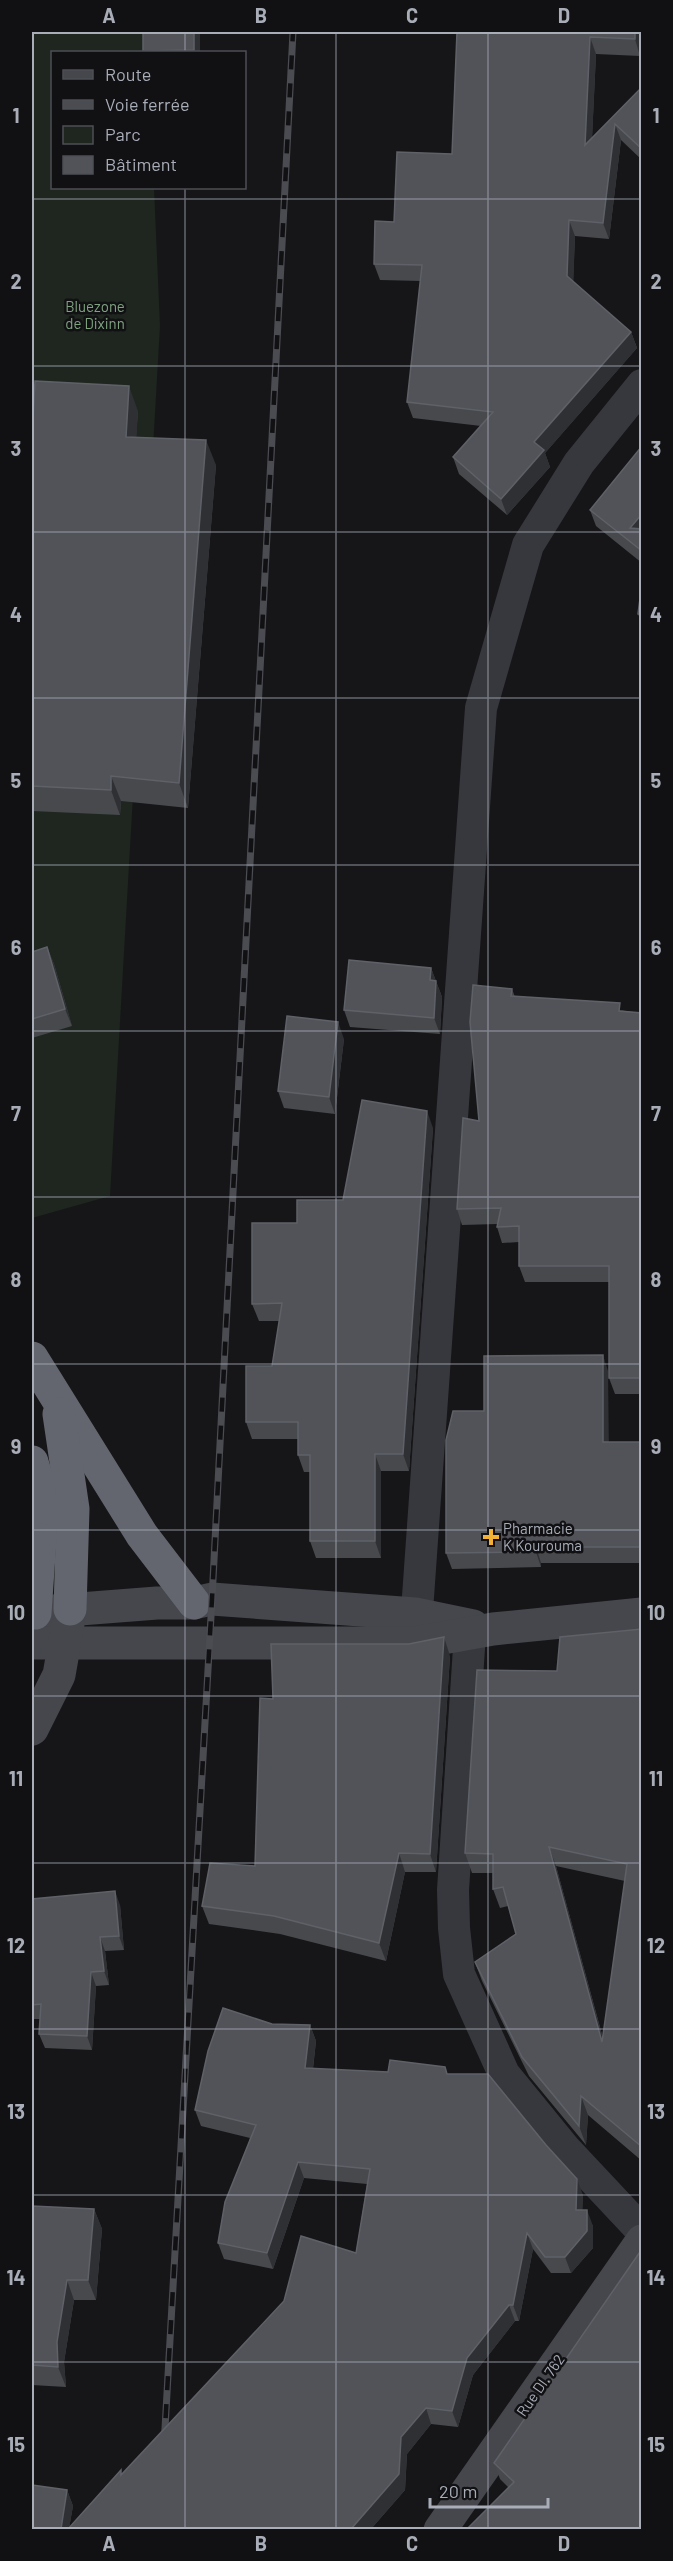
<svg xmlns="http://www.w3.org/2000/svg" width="673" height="2561" font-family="Barlow,sans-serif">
  <rect width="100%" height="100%" fill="#161618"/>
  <path fill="#1e261f" d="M32 32H148V52H52V188H154L160 326 110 1196 32 1218Z"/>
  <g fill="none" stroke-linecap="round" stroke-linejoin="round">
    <g stroke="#37383d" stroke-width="32">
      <path d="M470 1633 453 1890 454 1928 459 1974 504 2074 566 2150 642 2231"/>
      <path d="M415 1639 481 708 528 545 579 463 642 385"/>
    </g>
    <g stroke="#45474d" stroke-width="33">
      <path d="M41 1612 157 1603H194L212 1599 415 1614 473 1626"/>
      <path d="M32 1643H415L493 1629 642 1614"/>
      <path d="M32 1729 59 1675 68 1624"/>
      <path d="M440 2530 642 2241"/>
    </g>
    <g stroke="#63666e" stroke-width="33">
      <path d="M32 1358 142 1535 194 1603"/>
      <path d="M59 1414 73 1509 70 1609"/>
      <path d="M32 1462C41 1490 47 1528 32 1555"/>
      <path d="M35 1613 40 1540"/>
    </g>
    <g stroke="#4a4c52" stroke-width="7">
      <path id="rail" d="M164 2446 212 1599 293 32"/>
    </g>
    <use href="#rail" stroke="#111113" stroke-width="4.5" stroke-dasharray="14" stroke-linecap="butt"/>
  </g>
  <g fill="#47494d" fill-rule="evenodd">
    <rect x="143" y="32" width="57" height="20"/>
    <path d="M457 32H642L640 56 596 54 592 138 642 87V160L621 140 609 239 575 236 573 282 631 332 637 348 545 453 550 467 507 515 459 474 453 457 481 426 413 418 407 402 421 281 380 280 374 264 394 222 452 154Z"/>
    <path d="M138 411 136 437 216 465 188 808 121 801 120 815 32 811V436Z"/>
    <path d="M642 446V563L596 526 590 510Z"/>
    <path d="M642 583V624L638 614Z"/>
    <path d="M47 947 54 964 72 1026 32 1038V952Z"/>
    <path d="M431 968 442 997 440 1034 350 1027 344 1010Z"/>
    <path d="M512 989 515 997 642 1013V1394H615L609 1378V1282H525L519 1266V1242L502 1243 497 1227V1224L462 1225 457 1209Z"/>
    <path d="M344 1039 335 1114 284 1108 278 1091Z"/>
    <path d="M433 1128 409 1471H381V1558H316L310 1541V1472H304L298 1455V1439H252L246 1422 272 1366 279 1321H259L252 1304 297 1223 343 1200Z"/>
    <path d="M608 1371V1442H642V1563H541V1567L452 1569 446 1553 484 1411Z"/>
    <path d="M642 1629V2161L588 2115 586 2145 529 2076 482 1981 475 1962 516 1934 508 1906 500 1908 493 1889V1873H472L465 1853 557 1671ZM556 1866 625 1881 603 2038Z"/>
    <path d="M450 1656 436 1872H405L386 1961 280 1934 209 1924 202 1906 255 1866 273 1699Z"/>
    <path d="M32 1899 120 1905 124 1950 105 1951 109 1985 96 1986 92 2050 45 2048 39 2034 40 2019H32Z"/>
    <path d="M272 2024 310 2025 316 2041 313 2069 447 2074 583 2195 582 2210 593 2226V2248L571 2273H551L533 2249 519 2321H515L473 2375 458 2427 431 2424 407 2454 405 2490 371 2529H32L67 2490 73 2506 69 2528 123 2474 356 2253 367 2184 304 2178 273 2269 224 2259 218 2243 250 2138 201 2126 195 2110Z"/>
    <path d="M32 2206 94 2209 102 2229 96 2300H74L64 2362 66 2387 32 2385Z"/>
    <path d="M494 2463 642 2529 509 2488 500 2479Z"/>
  </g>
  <g fill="#2f3033">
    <path d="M194 32H200V52H195L194 50Z"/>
    <path d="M635 32H642L640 56 635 39Z"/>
    <path d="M590 37 596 54 591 161 585 145Z"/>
    <path d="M615 124 621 140 609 239 603 223Z"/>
    <path d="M569 220 575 236 573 293 567 276Z"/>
    <path d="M631 332 637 348 545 453 550 467 507 515 501 499 534 442Z"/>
    <path d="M129 386 138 411 135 461 126 437Z"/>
    <path d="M206 440 216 465 188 808 179 783Z"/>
    <path d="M642 514V539L630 528Z"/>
    <path d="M111 776 121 801 120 815 111 790Z"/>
    <path d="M47 947 54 964 72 1026 65 1009Z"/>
    <path d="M431 968 442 997 440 1034 434 1018 430 980Z"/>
    <path d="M338 1022 344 1039 335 1114 329 1097Z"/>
    <path d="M427 1111 433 1128 409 1471 403 1454Z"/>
    <path d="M603 1355 608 1371 609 1458 603 1442Z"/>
    <path d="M375 1454 381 1471V1558L375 1541Z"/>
    <path d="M536 1547 541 1563V1567L536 1552Z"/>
    <path d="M444 1637 450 1656 436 1872 430 1854Z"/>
    <path d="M549 1847 556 1866 609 2061 602 2042Z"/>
    <path d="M399 1853 405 1872 386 1961 379 1943Z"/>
    <path d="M115 1891 120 1905 124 1950 119 1936Z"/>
    <path d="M100 1937 105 1951 109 1985 104 1971Z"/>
    <path d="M91 1972 96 1986 92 2050 87 2036Z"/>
    <path d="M310 2025 316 2041 311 2084 305 2068Z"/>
    <path d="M581 2096 588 2115 586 2145 579 2126Z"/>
    <path d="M298 2162 304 2178 273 2269 267 2253Z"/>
    <path d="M577 2179 583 2195 582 2226 576 2210Z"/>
    <path d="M94 2209 102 2229 96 2300 88 2280Z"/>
    <path d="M587 2210 593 2226V2248L571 2273 565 2257Z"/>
    <path d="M527 2233 533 2249 519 2321 513 2305Z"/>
    <path d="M67 2280 74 2300 64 2362 66 2387 58 2367 57 2342Z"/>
    <path d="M509 2305 515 2321 473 2375 458 2427 452 2411 467 2358Z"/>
    <path d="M426 2408 431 2424 407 2454 405 2490 371 2529H351L401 2437Z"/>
    <path d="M67 2490 73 2506 69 2529H61Z"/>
  </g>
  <g fill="#525359" stroke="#5f6168" stroke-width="1.5" fill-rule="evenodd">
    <path d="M143 32H194V50L143 51Z"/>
    <path d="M457 32H635V39L590 37 585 145 642 87V149L615 124 603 223 569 220 567 276 631 332 534 442 544 450 501 499 453 457 493 412 407 402 422 265 374 264 375 221 394 222 397 152 452 154Z"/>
    <path d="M35 381 129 386 126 437 206 440 179 783 111 776V790L32 786V436Z"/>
    <path d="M642 446V514L630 528 642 529V551L590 510Z"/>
    <path d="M642 583V615L638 614Z"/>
    <path d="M47 947 65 1009 32 1019V952Z"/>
    <path d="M349 960 431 968 430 980 436 981 434 1018 344 1010Z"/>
    <path d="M473 985 512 989 511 996 620 1003 619 1011 642 1013V1378H609V1266H519V1226L497 1227 501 1208 457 1209 463 1118 479 1121 470 1022Z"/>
    <path d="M287 1016 338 1022 329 1097 278 1091Z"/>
    <path d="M362 1100 427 1111 403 1454H375V1541H310V1455H298V1422H246V1366H272L282 1303 252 1304V1223H297V1200H343Z"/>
    <path d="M603 1355V1442H642V1547H536V1552L446 1553V1440L453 1411H484V1356Z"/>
    <path d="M642 1629V2147L581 2096 579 2126 522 2057 475 1962 516 1934 503 1887 493 1889V1854L465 1853 477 1670 557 1671 560 1637ZM549 1847 627 1864 602 2042Z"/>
    <path d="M444 1637 430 1854 399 1853 379 1943 274 1916 202 1906 210 1863 255 1866 260 1698 273 1699 271 1644H409Z"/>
    <path d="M115 1891 119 1936 100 1937 104 1971 91 1972 87 2036 39 2034 41 2004 32 2005V1899Z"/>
    <path d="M223 2008 272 2024 310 2025 305 2068 388 2072 390 2060 445 2067 447 2074H488L546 2145 577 2179 576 2210H587V2231L565 2257H545L527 2233 513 2305H509L467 2358 452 2411 426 2408 401 2437 399 2474 351 2529H68L121 2470V2475L284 2301 301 2236 356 2253 370 2169 298 2162 267 2253 218 2243 225 2202 256 2125 195 2110 208 2051Z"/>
    <path d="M32 2206 94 2209 88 2280H67L57 2342 58 2367 32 2365Z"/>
    <path d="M642 2249V2529H467L514 2482 494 2463Z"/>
    <path d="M32 2485 67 2490 61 2529H32Z"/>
  </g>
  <path fill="none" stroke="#a8adb8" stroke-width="1.5" stroke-opacity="0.55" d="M185 32V52M336 32V2530M488 32V2530M185 188V2530M32 199H642M32 366H642M32 532H642M32 698H642M32 865H642M32 1031H642M32 1197H642M32 1364H642M32 1530H642M32 1696H642M32 1863H642M32 2029H642M32 2195H642M32 2362H642"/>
  <path fill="#f2b134" stroke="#111113" stroke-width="2" d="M488 1528h6v6h6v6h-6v6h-6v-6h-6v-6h6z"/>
  <g text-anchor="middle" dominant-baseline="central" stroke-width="5" stroke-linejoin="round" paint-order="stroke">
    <g font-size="15" fill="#7fa381" stroke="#111113">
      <text x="95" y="306">Bluezone<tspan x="95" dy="17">de Dixinn</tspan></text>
    </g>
    <g font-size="15" fill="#a8adb8" stroke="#111113" text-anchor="start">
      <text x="503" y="1528">Pharmacie<tspan x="503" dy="17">K Kourouma</tspan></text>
    </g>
    <g font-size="15" fill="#a8adb8" stroke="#111113">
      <text transform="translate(540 2385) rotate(-55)">Rue DI. 762</text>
    </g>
  </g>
  <rect width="673" height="2561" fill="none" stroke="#111113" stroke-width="66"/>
  <rect x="51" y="51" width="195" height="138" fill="#111113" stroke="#4d4f55" stroke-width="1.5"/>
  <rect x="63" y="70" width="30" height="9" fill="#45474d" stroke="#4d4f55" stroke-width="1.5"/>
  <text x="105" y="81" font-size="18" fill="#a8adb8">Route</text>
  <rect x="63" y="100" width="30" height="9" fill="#4a4c52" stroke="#4d4f55" stroke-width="1.5"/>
  <text x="105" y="111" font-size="18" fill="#a8adb8">Voie ferrée</text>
  <rect x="63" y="126" width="30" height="18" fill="#1e261f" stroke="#4d4f55" stroke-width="1.5"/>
  <text x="105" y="141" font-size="18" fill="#a8adb8">Parc</text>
  <rect x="63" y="156" width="30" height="18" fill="#525359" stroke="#4d4f55" stroke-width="1.5"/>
  <text x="105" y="171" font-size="18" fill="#a8adb8">Bâtiment</text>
  <path d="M430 2498v9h118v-9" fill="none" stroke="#a8adb8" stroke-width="3"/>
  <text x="439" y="2498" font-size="18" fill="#a8adb8" stroke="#111113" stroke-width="4.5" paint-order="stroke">20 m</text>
  <rect x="33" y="33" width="607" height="2495" fill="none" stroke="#a8adb8" stroke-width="2"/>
  <g font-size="20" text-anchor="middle" font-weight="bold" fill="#a8adb8">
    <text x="109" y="23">A</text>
    <text x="261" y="23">B</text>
    <text x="412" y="23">C</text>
    <text x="564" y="23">D</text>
    <text x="16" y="123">1</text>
    <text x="656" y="123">1</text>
    <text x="16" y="289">2</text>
    <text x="656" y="289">2</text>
    <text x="16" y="456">3</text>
    <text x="656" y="456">3</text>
    <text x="16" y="622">4</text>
    <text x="656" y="622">4</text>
    <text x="16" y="788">5</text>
    <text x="656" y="788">5</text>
    <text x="16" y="955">6</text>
    <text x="656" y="955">6</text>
    <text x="16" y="1121">7</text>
    <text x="656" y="1121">7</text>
    <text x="16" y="1287">8</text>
    <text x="656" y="1287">8</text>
    <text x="16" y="1454">9</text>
    <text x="656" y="1454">9</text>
    <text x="16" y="1620">10</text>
    <text x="656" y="1620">10</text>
    <text x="16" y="1786">11</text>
    <text x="656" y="1786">11</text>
    <text x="16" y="1953">12</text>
    <text x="656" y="1953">12</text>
    <text x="16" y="2119">13</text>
    <text x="656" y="2119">13</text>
    <text x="16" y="2285">14</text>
    <text x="656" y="2285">14</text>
    <text x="16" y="2452">15</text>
    <text x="656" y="2452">15</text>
    <text x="109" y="2551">A</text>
    <text x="261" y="2551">B</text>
    <text x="412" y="2551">C</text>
    <text x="564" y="2551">D</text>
  </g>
</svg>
